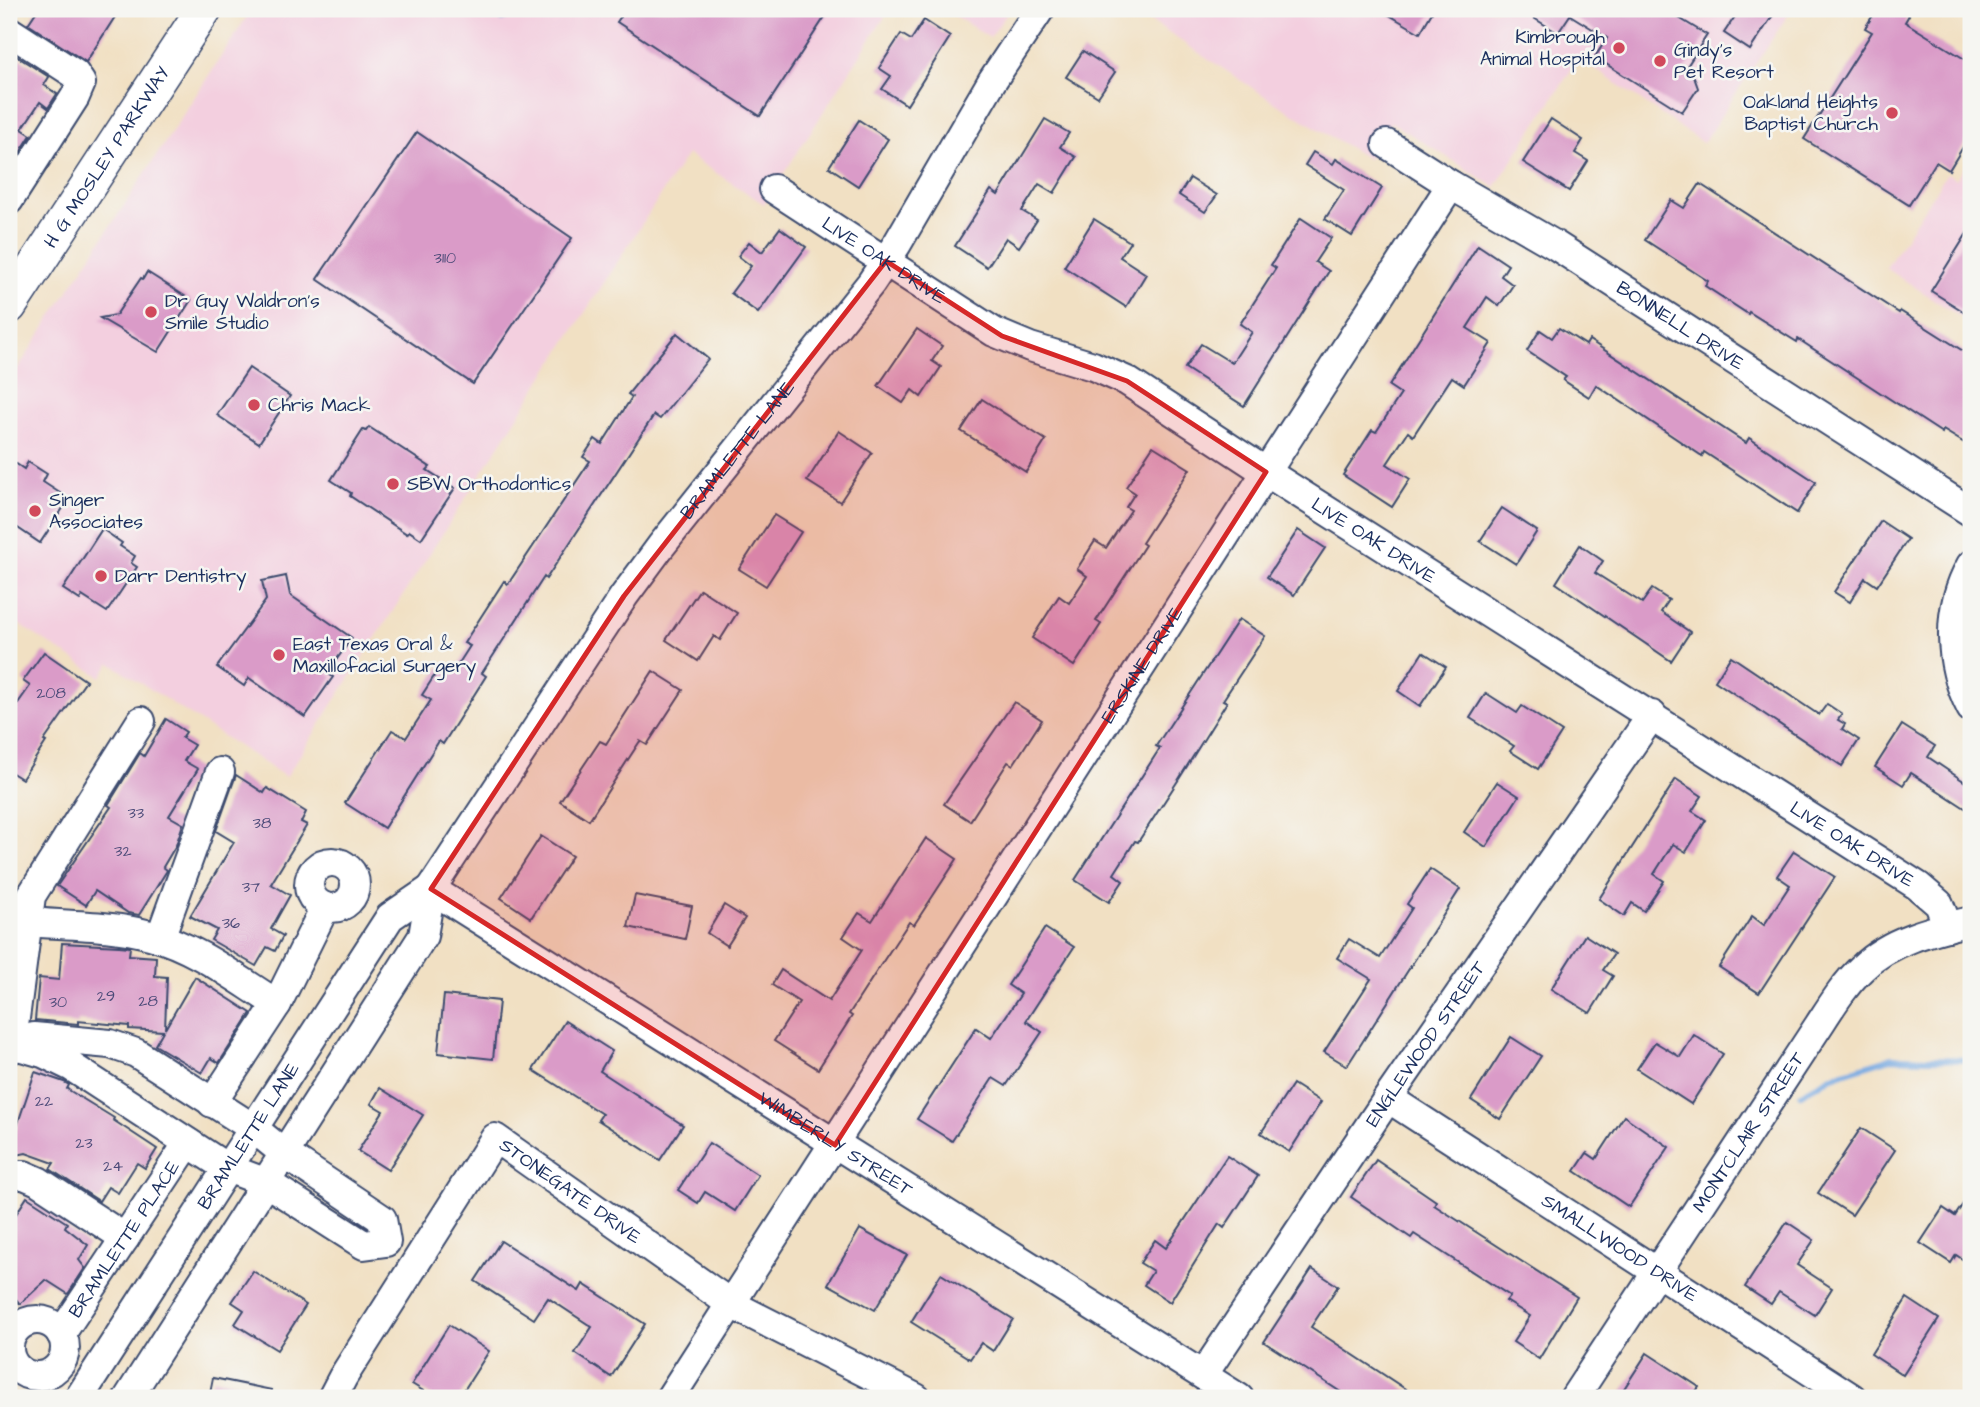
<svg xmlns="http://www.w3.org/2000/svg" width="1980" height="1407" font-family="'Architects Daughter',sans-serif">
  <rect width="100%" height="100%" fill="#f6f6f2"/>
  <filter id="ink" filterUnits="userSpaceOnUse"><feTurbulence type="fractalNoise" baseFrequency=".0143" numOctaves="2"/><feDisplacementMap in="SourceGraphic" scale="14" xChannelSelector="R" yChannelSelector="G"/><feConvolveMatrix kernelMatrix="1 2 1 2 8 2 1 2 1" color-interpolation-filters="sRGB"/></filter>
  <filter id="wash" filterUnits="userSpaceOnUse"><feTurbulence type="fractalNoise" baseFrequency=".00686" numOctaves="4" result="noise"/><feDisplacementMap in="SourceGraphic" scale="28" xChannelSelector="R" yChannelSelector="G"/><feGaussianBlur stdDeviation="1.57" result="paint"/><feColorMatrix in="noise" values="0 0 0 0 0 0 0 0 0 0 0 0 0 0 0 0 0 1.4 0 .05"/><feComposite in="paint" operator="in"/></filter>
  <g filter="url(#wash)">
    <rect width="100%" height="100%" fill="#f1e0c3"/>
    <g fill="#f3cfdf">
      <path d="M252 9H890L764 204 687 154 286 777 110 663 101 677 9 618V382Z"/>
      <path d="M944 9H1010L990 38Z"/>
      <path d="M1132 9H1792L1703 143 1579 58 1495 187 1391 122 1368 159 1277 104Z"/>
      <path d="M1971 157V324L1886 268 1947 173 1956 179Z"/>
    </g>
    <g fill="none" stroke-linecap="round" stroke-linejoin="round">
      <g stroke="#74a7e0" stroke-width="6">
        <path d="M502 19 517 9"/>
        <path d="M1801 1094 1833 1076 1891 1058 1971 1060"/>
      </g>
    </g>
    <g id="blocks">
      <g fill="#da9bc8">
        <path d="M38 9H120L86 62 28 24Z"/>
        <path d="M626 9H830L760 116 617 22Z"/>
        <path d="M1379 9H1434L1420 33Z"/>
        <path d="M1519 9H1664L1707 35 1684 71 1694 77 1698 88 1682 112 1595 57 1607 38 1570 15 1558 33Z"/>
        <path d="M1740 9H1777L1750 50 1724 33Z"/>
        <path d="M1877 9H1899L1909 15 1905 22 1971 63V134L1949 170 1936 162 1909 205 1804 139 1872 32 1865 28Z"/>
        <path d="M924 20 950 37 907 105 882 89 891 76 879 68 901 34 911 40Z"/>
        <path d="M1083 51 1115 72 1098 97 1066 77Z"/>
        <path d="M10 52 49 77 44 85 57 94 48 108 40 102 22 129 31 135 9 170Z"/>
        <path d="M1045 119 1069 133 1060 147 1076 157 1054 193 1039 184 1022 211 1037 220 1019 247 1006 238 987 267 955 246 991 190 998 195Z"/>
        <path d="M1551 119 1583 140 1575 153 1588 161 1569 191 1523 162Z"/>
        <path d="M859 120 888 139 858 186 829 167Z"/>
        <path d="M417 132 572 238 473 384 317 279Z"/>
        <path d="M1313 152 1333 164 1336 159 1382 188 1352 236 1325 219 1344 190 1305 165Z"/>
        <path d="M1190 178 1217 195 1205 212 1179 195Z"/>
        <path d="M1700 184 1899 313 1900 311 1971 356V447L1943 430 1942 433 1798 339 1797 342 1749 312 1748 314 1705 286 1708 281 1645 240 1671 200 1684 208Z"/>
        <path d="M1301 218 1331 238 1315 262 1329 271 1244 406 1185 368 1201 344 1232 363 1252 332 1240 324 1276 268 1271 265Z"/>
        <path d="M1094 219 1130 242 1120 257 1146 274 1126 307 1064 267Z"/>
        <path d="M1971 227V316L1931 291Z"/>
        <path d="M780 228 806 247 758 313 731 293 751 266 738 256 749 242 762 252Z"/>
        <path d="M1478 245 1508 265 1501 276 1513 285 1499 306 1487 297 1467 328 1491 343 1464 385 1452 377 1413 436 1408 432 1387 464 1410 479 1392 507 1343 475 1372 430 1376 432 1401 394 1389 386Z"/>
        <path d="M147 272 191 300 158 352 100 318 116 315 141 278 143 279Z"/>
        <path d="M1559 328 1586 345 1589 340 1746 443 1749 438 1816 482 1797 513 1704 452 1702 456 1596 385 1589 397 1563 380 1566 377 1527 351 1540 330 1552 338Z"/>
        <path d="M917 329 942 346 932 361 941 367 921 397 912 390 903 403 878 386Z"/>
        <path d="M677 333 708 359 660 419 654 415 546 579 544 577 482 673 486 676 443 744 439 741 384 828 345 803 392 730 406 738 431 700 422 695 440 667 452 674 470 646 464 643 504 581 508 584 590 461 583 457 595 439 602 444 632 397 628 394Z"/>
        <path d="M249 368 290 396 259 443 217 415Z"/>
        <path d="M982 399 1046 440 1026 472 961 431Z"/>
        <path d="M369 427 430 467 427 470 455 488 421 539 409 531 407 534 350 496 351 493 331 480 363 430 366 431Z"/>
        <path d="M839 431 872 453 840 502 807 481Z"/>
        <path d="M1153 446 1190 469 1142 543 1145 545 1096 621 1101 624 1074 666 1032 638 1059 596 1069 603 1087 576 1077 569 1095 541 1106 548 1131 510 1126 507 1135 493 1126 487Z"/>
        <path d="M9 459 24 469 28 462 47 474 43 482 69 499 40 543 9 522Z"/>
        <path d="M1502 508 1537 531 1516 564 1480 541Z"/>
        <path d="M774 515 801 532 766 586 739 569Z"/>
        <path d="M1881 521 1908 539 1877 586 1865 578 1850 602 1834 592Z"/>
        <path d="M102 529 122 543 120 546 135 556 131 563 137 567 107 612 82 596 80 600 63 589Z"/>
        <path d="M1298 530 1325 548 1294 595 1267 577Z"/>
        <path d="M1580 545 1603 561 1595 573 1642 603 1652 589 1669 600 1661 612 1690 632 1671 661 1556 583Z"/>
        <path d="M286 576 290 595 352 638 327 673 333 677 305 717 249 678 244 686 217 667 266 600 262 581Z"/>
        <path d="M700 589 737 613 720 640 714 636 698 661 666 640Z"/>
        <path d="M1239 619 1265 636 1223 700 1227 702 1179 779 1138 842 1135 841 1114 874 1123 881 1109 902 1075 880 1160 748 1156 746Z"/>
        <path d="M44 652 86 681 44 741 46 742 22 779 9 771V716L30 686 23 681Z"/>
        <path d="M1423 652 1446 667 1420 706 1398 691Z"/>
        <path d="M1731 656 1819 715 1827 704 1842 714 1838 720 1845 724 1842 729 1859 740 1842 766 1715 681Z"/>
        <path d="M653 671 683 690 647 745 640 741 589 820 560 801 600 741 606 744Z"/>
        <path d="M1486 693 1517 713 1522 706 1562 732 1538 769 1510 751 1514 746 1470 718Z"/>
        <path d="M1014 702 1042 720 1013 765 1008 762 970 821 944 804Z"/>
        <path d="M166 719 186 732 182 738 194 745 184 761 198 769 169 816 183 824 176 845 163 867 167 870 166 872 139 915 128 913 95 891 86 905 57 886 111 807 108 805 140 753 144 756Z"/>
        <path d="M1902 725 1935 746 1928 757 1971 786V812L1911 773 1903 785 1875 767Z"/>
        <path d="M236 775 264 793 267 788 306 812 301 822 307 825 271 884 290 895 271 929 283 936 275 951 267 947 256 966 211 940 217 930 190 916 234 842 216 831Z"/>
        <path d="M1676 779 1702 796 1692 811 1706 820 1686 852 1673 844 1654 874 1664 881 1644 911 1632 903 1624 916 1599 899Z"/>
        <path d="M1497 782 1519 796 1486 847 1464 832Z"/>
        <path d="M541 836 572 856 531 918 501 898Z"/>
        <path d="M926 838 957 859 914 925 909 922 882 963 849 1014 852 1016 818 1069 774 1041 799 1002 772 985 781 970 829 1001 862 950 843 937 859 913 872 921Z"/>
        <path d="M1794 851 1835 877 1759 993 1719 967 1752 916 1764 925 1790 885 1777 876Z"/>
        <path d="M1430 869 1460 889 1347 1066 1324 1052 1371 979 1337 958 1349 939 1380 958 1412 908 1407 904Z"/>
        <path d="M635 895 692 906 685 939 628 927Z"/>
        <path d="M724 905 745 918 727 946 707 933Z"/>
        <path d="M1045 928 1074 947 1026 1021 1042 1032 1006 1086 993 1078 952 1141 917 1119 976 1028 991 1038 1021 994 1008 985Z"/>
        <path d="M1585 935 1614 954 1603 970 1613 976 1590 1013 1551 989Z"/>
        <path d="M62 943 119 946 130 947 129 955 156 957 155 976 167 977 165 1029 195 977 251 1013 219 1063 211 1058 202 1073 155 1045 163 1031 129 1029V1026L78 1021V1024L35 1020 39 978 59 980Z"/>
        <path d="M444 995 499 1001 493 1059 438 1053Z"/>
        <path d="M565 1021 612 1051 600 1071 683 1125 660 1160 598 1120 602 1114 533 1070Z"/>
        <path d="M1694 1035 1723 1054 1691 1104 1637 1069 1655 1042 1680 1057Z"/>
        <path d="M1511 1037 1541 1056 1500 1119 1471 1100Z"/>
        <path d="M35 1072 64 1082 69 1085 67 1089 114 1118 113 1120 157 1149 145 1168 137 1163 118 1193 108 1187 99 1201 50 1169 54 1163 26 1153 17 1155 9 1150Z"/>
        <path d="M1293 1084 1321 1102 1289 1152 1261 1133Z"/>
        <path d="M380 1088 423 1115 388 1170 358 1151 383 1111 371 1104Z"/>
        <path d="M1624 1116 1669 1147 1629 1207 1575 1171 1587 1153 1596 1159Z"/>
        <path d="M1861 1128 1895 1150 1852 1215 1818 1193Z"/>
        <path d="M709 1143 758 1175 735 1211 705 1192 698 1203 678 1190Z"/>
        <path d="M1227 1156 1258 1176 1224 1228 1219 1224 1170 1302 1144 1285 1153 1271 1140 1263 1155 1240 1166 1248Z"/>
        <path d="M1376 1160 1436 1201 1434 1205 1577 1297 1539 1359 1513 1342 1530 1316 1506 1301 1510 1296 1414 1234 1411 1238 1351 1197Z"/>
        <path d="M1971 1192V1265L1956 1255 1951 1263 1920 1243 1943 1208 1955 1216Z"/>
        <path d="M27 1197 67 1223 65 1227 88 1245 79 1260 85 1268 68 1294 46 1280 20 1304 9 1291V1225Z"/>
        <path d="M1787 1222 1814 1240 1797 1265 1832 1288 1815 1315 1779 1292 1771 1304 1745 1287Z"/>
        <path d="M860 1229 907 1255 875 1310 828 1284Z"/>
        <path d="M501 1241 579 1291 583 1284 645 1324 611 1377 575 1353 592 1327 548 1298 534 1319 475 1281Z"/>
        <path d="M1312 1269 1338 1286 1311 1327 1419 1398H1350L1264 1342Z"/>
        <path d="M253 1271 306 1305 277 1350 235 1324 244 1310 232 1302Z"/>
        <path d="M941 1274 1013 1319 993 1351 981 1343 970 1359 911 1322Z"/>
        <path d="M1907 1298 1939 1319 1903 1375 1871 1354Z"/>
        <path d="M449 1325 489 1351 459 1398H435L412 1384Z"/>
        <path d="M1647 1353 1699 1387 1691 1398H1618Z"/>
        <path d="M213 1378 272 1390 271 1398H209Z"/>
      </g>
    </g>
  </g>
  <g filter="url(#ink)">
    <use href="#blocks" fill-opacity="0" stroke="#3b4a6d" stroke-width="2"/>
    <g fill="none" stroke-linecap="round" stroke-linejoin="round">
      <g stroke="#3b4a6d" stroke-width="32">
        <g id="minor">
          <path d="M9 31 75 74 81 83 75 97 9 200"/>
          <path id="s1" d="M1387 144 1451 185 1555 245 1971 512"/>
          <path id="s2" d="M774 189 994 332 1030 347 1093 366 1127 381 1266 472 1918 886 1939 904 1948 927"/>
          <path d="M1971 565C1946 609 1948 663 1971 708"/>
          <circle cx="332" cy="885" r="23"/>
          <path id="s3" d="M431 889 1239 1398"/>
          <path d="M28 922C64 925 116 925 150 935 196 947 237 979 277 1004"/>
          <path d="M160 938 220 772"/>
          <path d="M34 1037 110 1044 136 1053 253 1128 285 1154 382 1219 386 1242 364 1245 267 1183 227 1168 72 1067 43 1053 22 1047Z"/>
          <path d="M11 1049 31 896 141 721"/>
          <path id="s4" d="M1388 1098 1852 1398"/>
          <path d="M212 1103 277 1004 325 907"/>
          <path d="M9 1175H24L38 1181 125 1238"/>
          <circle cx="37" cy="1348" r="28"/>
          <path id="s5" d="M61 1334 188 1143"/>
          <path id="s6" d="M1203 1375 1388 1098 1652 715"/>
          <path id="s7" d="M79 1398 390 917 431 889 624 596 661 546 871 283 897 244 992 81 1040 9"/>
          <path d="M128 1398 423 936 431 889"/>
          <path id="s8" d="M332 1398 343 1377 495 1138 731 1304 916 1398"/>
          <path id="s9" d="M670 1398 1451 185"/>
          <path id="s10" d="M1574 1398 1819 1025C1832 1005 1845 984 1862 968 1890 940 1933 930 1971 921"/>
        </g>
      </g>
      <g stroke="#3b4a6d" stroke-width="38">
        <g id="major">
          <path id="s11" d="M9 306 204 9"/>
        </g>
      </g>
      <use href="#minor" stroke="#fff" stroke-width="28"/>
      <use href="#major" stroke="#fff" stroke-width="35"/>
    </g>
  </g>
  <path fill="#d62828" fill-opacity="0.2" stroke="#d62828" stroke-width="5" stroke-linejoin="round" d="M886 261 1002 336 1127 381 1266 472 835 1145 431 889 624 596Z"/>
  <g fill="#d1495b" stroke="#f6f6f2" stroke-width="2.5">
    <circle cx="1619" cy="48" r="7"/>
    <circle cx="1660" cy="61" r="7"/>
    <circle cx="1892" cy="113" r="7"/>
    <circle cx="151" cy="312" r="7"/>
    <circle cx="254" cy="405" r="7"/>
    <circle cx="393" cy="484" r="7"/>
    <circle cx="35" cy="511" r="7"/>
    <circle cx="101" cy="576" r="7"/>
    <circle cx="279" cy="655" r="7"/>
  </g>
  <g text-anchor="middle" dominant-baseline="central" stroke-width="5" stroke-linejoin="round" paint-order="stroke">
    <g font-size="16" fill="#4b4a78">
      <text x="445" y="258">3110</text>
      <text x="51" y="693">208</text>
      <text x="136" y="813">33</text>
      <text x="262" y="823">38</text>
      <text x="123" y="851">32</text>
      <text x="251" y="887">37</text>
      <text x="231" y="923">36</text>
      <text x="106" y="996">29</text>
      <text x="148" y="1001">28</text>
      <text x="58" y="1002">30</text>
      <text x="44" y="1101">22</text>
      <text x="84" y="1143">23</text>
      <text x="113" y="1166">24</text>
    </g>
    <g font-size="19" fill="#1b2f5e" stroke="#f6f6f2" text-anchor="start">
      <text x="1605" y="37" text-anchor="end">Kimbrough<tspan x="1605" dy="22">Animal Hospital</tspan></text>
      <text x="1674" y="50">Gindy's<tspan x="1674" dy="22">Pet Resort</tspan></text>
      <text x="1878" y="102" text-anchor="end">Oakland Heights<tspan x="1878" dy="22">Baptist Church</tspan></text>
      <text x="165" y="301">Dr Guy Waldron's<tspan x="165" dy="22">Smile Studio</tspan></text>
      <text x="268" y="405">Chris Mack</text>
      <text x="407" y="484">SBW Orthodontics</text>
      <text x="49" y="500">Singer<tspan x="49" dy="22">Associates</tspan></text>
      <text x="115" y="576">Darr Dentistry</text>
      <text x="293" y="644">East Texas Oral &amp;<tspan x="293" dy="22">Maxillofacial Surgery</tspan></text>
    </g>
    <g font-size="19" fill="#1b2f5e" stroke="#f6f6f2">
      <text stroke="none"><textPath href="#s11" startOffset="178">H G MOSLEY PARKWAY</textPath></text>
      <text stroke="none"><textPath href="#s2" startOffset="131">LIVE OAK DRIVE</textPath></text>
      <text stroke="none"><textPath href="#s1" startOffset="345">BONNELL DRIVE</textPath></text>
      <text stroke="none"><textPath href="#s7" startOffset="1158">BRAMLETTE LANE</textPath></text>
      <text stroke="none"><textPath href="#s2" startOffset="698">LIVE OAK DRIVE</textPath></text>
      <text stroke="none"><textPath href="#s9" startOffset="872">ERSKINE DRIVE</textPath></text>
      <text stroke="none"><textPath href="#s2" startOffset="1265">LIVE OAK DRIVE</textPath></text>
      <text stroke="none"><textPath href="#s6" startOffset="399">ENGLEWOOD STREET</textPath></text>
      <text stroke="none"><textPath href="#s10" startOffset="318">MONTCLAIR STREET</textPath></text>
      <text stroke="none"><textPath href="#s7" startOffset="312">BRAMLETTE LANE</textPath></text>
      <text stroke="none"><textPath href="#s3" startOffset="478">WIMBERLY STREET</textPath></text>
      <text stroke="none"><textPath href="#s8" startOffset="399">STONEGATE DRIVE</textPath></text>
      <text stroke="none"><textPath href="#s5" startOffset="114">BRAMLETTE PLACE</textPath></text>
      <text stroke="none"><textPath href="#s4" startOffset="276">SMALLWOOD DRIVE</textPath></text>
    </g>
  </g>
  <rect width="1980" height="1407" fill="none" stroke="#f6f6f2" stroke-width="35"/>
</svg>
